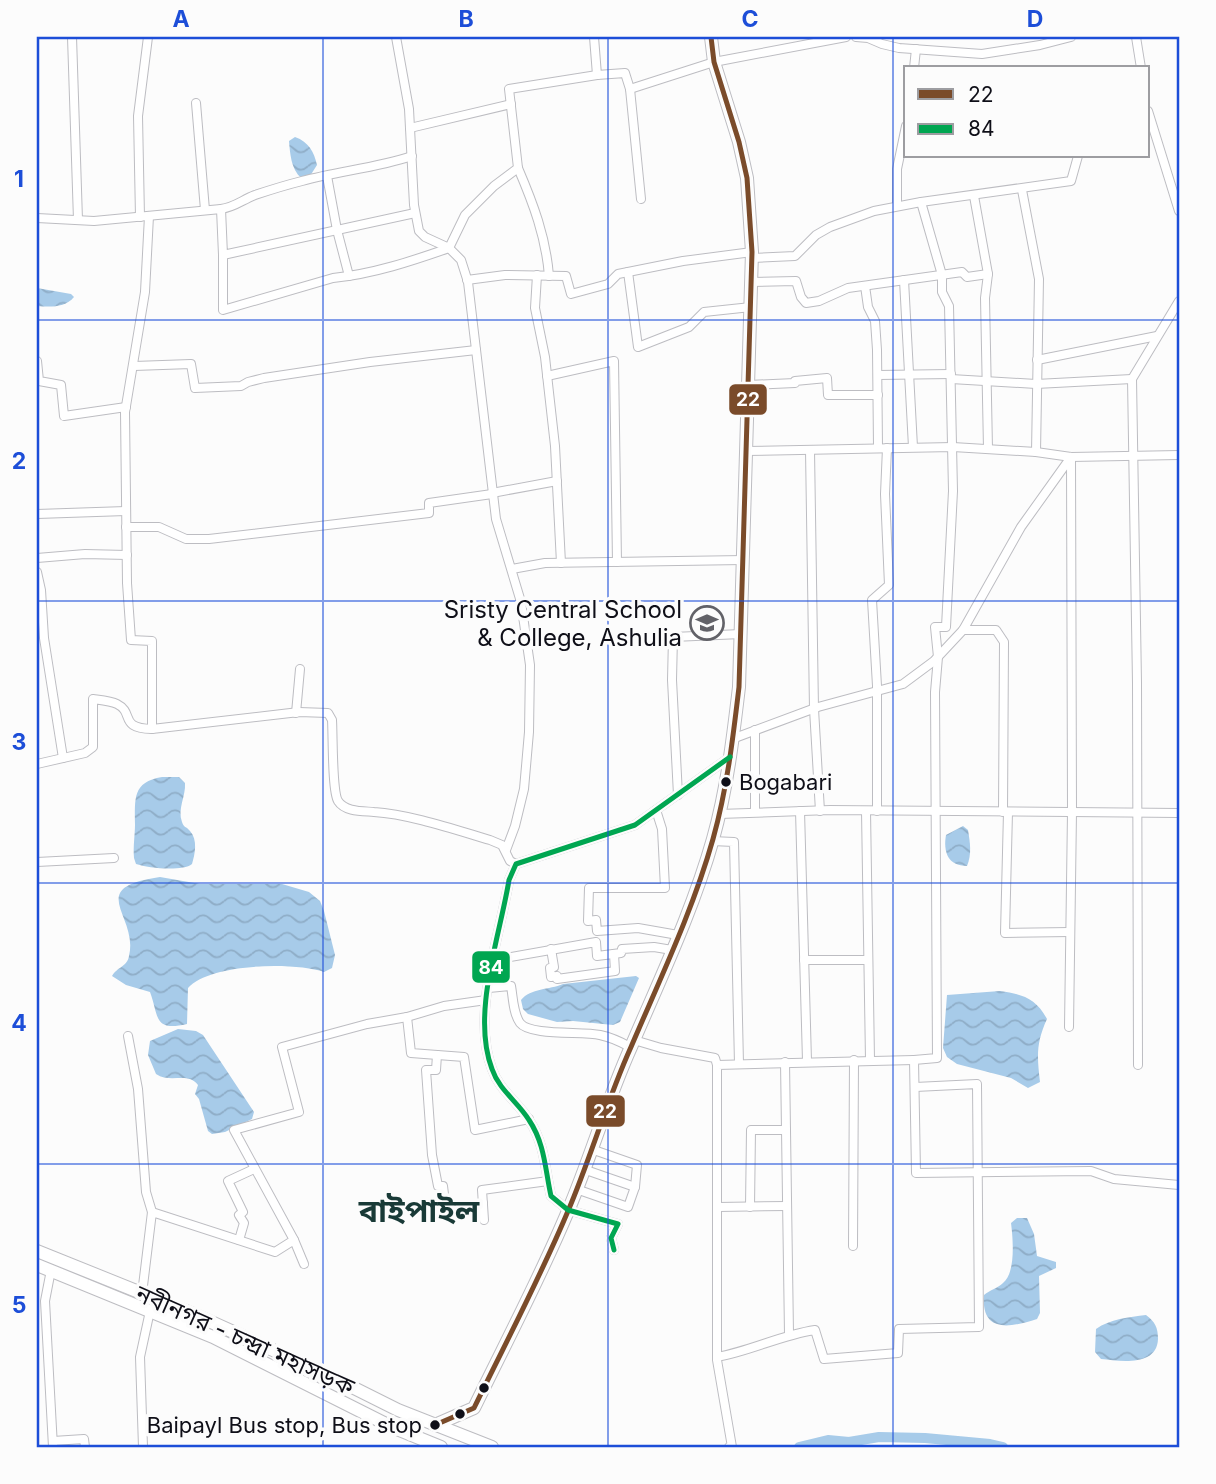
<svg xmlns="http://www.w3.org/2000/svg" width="1216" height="1484" font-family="Inter,'Noto Sans Bengali',sans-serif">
  <defs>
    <pattern id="water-waves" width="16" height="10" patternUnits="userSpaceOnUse" patternTransform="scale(1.75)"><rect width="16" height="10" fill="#a7cbe9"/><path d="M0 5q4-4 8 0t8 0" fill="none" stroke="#8fadc7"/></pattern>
  </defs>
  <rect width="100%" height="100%" fill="#fcfcfc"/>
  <g fill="url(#water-waves)">
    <path d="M295 137C309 142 314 152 317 165L310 176 301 178C291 169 290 153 289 141Z"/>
    <path d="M37 288 71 294 74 297C65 308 50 307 37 306Z"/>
    <path d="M162 777H179L185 783C186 796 177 809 182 822 184 828 186 826 190 831 198 840 195 854 192 864 182 872 148 868 136 864L134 858C133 846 135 835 135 824 135 799 132 782 162 777Z"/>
    <path d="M963 826 968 830C970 842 972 854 967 866 948 866 943 852 946 835Z"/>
    <path d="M160 877 200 884H282L309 892 320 901 324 911 335 955 332 968 324 972C295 962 210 963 188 988L187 1024C153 1032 159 1016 150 992L126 985 112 976C117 967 127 967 129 956 139 915 83 888 160 877Z"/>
    <path d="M636 976 639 978 620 1022 613 1025 573 1021 557 1022 528 1014 523 1009 521 1000C531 988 549 990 563 984Z"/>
    <path d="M1000 991C1022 994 1036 998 1047 1019 1036 1043 1037 1056 1040 1082L1028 1088 1011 1078 957 1064 947 1057 943 1048 947 995Z"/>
    <path d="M178 1029 196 1031 203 1035 254 1112 252 1119 225 1132 212 1134 208 1131 199 1099 195 1094 198 1085C188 1071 171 1084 156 1074L148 1055 150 1041Z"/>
    <path d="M1017 1218H1027L1034 1234 1037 1256 1056 1262V1268L1039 1276 1040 1313 1037 1319C1009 1328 981 1333 984 1295 990 1290 998 1288 1003 1283 1016 1273 1013 1238 1011 1223Z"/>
    <path d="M1146 1315C1155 1322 1158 1327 1158 1339 1157 1367 1120 1361 1101 1359L1095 1352 1096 1329C1110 1319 1129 1317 1146 1315Z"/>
  </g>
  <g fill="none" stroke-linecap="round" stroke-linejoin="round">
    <path stroke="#a7cbe9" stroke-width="10" d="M799 1447 828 1440 849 1442 879 1437 925 1438 990 1444 1003 1447"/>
    <g stroke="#bdbdc2" stroke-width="10">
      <g id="minor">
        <path d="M72 37 78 220"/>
        <path d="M396 37 409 109 414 205 419 231 425 237 449 248 461 260 468 282 496 519 521 602 530 665 529 732 524 789 515 826 506 850"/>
        <path d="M594 37 597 75 625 73 630 89 714 62 846 37"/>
        <path d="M856 37 868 38 882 44 899 48 982 54 1040 45 1071 37"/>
        <path d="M1136 37 1141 68"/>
        <path d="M914 68 916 49"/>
        <path d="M630 89 641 199"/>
        <path d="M196 103 205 210"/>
        <path d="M1148 111 1179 211"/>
        <path d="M410 128 511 104"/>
        <path d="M518 168C533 203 546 237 549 276"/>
        <path d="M327 176 337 230 349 276"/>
        <path d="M1022 190 1039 279 1036 452"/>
        <path d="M974 196 988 274 985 298 988 449"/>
        <path d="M921 202 942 275V292L949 306 953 491 946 627H935L938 657 935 692 937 1058 914 1060 916 1173 1091 1171 1114 1179 1179 1185"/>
        <path d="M897 205V169L906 126"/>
        <path d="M221 209C235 207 242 200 255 195 270 190 286 185 302 181 339 171 376 168 412 156"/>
        <path d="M149 216 145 292 125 412 127 583 131 640 152 641V729"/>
        <path d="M140 217 138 116 148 37"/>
        <path d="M37 218 94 221 221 209 223 255 415 213"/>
        <path d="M223 255V310L333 278C373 274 412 261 449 248L465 215 494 186 518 168 509 89 597 75"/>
        <path d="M752 258 795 256 816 235 830 227 874 211 921 202 1071 181 1078 156"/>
        <path d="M628 272 638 347 689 327 704 312 751 307"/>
        <path d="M537 275 535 308 545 357 555 446 561 563"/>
        <path d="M467 280 505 275 566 276 571 294 608 284 618 274 683 261 752 252"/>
        <path d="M904 280 913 447"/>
        <path d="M751 282 796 281 801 297 806 303 819 301 848 288 962 272 967 277 988 274"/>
        <path d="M865 286 868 307 875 321 877 350 878 447"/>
        <path d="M1037 360 1157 336"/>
        <path d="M37 361 39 381 61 385 64 416 126 407"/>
        <path d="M134 366 191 364 195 388 241 386 248 382 264 378 370 362 476 350"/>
        <path d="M878 375 951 374"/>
        <path d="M547 376 614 361 617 562"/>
        <path d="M951 379 1036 384 1132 379"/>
        <path d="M748 385 795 383V381L827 378 828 395H878"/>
        <path d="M810 450 814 709 820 811"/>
        <path d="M745 451 953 447 1036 452 1071 457 1179 455"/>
        <path d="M492 493 557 481"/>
        <path d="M37 514 126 511"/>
        <path d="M126 527H159L186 539H209L429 513V503L492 494"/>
        <path d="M37 558 85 554 127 555"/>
        <path d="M512 569 545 563 744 560"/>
        <path d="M37 572 41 590 44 638 63 758"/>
        <path d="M963 630H996L1004 642 1003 812"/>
        <path d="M296 713 300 669"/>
        <path d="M755 730V812"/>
        <path d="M732 739 818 707 903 684 934 661 963 630 1021 527 1071 457"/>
        <path d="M37 764 85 753 93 747V699C100 700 111 701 117 704 135 713 118 728 152 729L299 712 328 713 332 720C333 736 332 791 338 801 345 812 363 811 374 812 409 814 456 830 490 840L502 845 510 861 516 864"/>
        <path d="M678 795 672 680 673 637 741 634"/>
        <path d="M656 810 662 829 665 888H589L588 921 596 920 597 931 638 928 678 935"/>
        <path d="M800 811 807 1061"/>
        <path d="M866 811 870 1060"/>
        <path d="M877 811V686L872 600 889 585 885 494 887 448"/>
        <path d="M1008 812 1005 933 1070 932"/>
        <path d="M719 814 830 810 1179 813"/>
        <path d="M712 841 734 842 739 1064"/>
        <path d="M37 862 114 858"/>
        <path d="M551 949 554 967 550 968 551 977 557 976V979L615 971 614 954"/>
        <path d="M494 960 596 942 597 956 621 953 622 949 654 947 672 950"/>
        <path d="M804 960H868"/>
        <path d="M489 988 511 986C513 997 513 1013 520 1023 530 1036 582 1031 600 1035 610 1037 621 1042 630 1047"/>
        <path d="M407 1017 411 1053 464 1057 475 1130 529 1119"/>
        <path d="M1069 1027 1072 812 1071 457"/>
        <path d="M128 1036 138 1089 146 1192 152 1212"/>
        <path d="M634 1040 661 1048 715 1058 717 1065"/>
        <path d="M437 1055 436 1070H426L432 1155 438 1186H443L446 1210 483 1203"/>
        <path d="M785 1062 789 1334"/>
        <path d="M1138 1065 1137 683 1132 379 1179 301"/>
        <path d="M591 1149 637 1165 635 1187"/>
        <path d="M576 1189 628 1207 635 1187 583 1169"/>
        <path d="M718 1207 787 1206"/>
        <path d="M750 1207 751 1130H786"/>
        <path d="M484 1220 482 1190 548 1181"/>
        <path d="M239 1240 244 1223 239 1215 243 1212 228 1181 254 1169"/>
        <path d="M294 1240 304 1264"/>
        <path d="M853 1246 854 1060"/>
        <path d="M614 1250 611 1238 618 1224 568 1210 551 1196C545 1169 545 1144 529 1120 518 1102 499 1090 492 1069 471 1014 500 936 509 880L516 864 635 825 730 757"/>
        <path d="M51 1270 45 1301 53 1447"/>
        <path d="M142 1294 152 1212 275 1252 294 1240 234 1130 299 1112 282 1047 367 1024 407 1017 444 1006 486 1000"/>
        <path d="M717 1357C751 1351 781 1335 815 1330L824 1359 898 1353 899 1329 979 1327 977 1084 915 1087"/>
        <path d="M53 1441 84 1439 85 1447"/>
        <path d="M143 1447 140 1357 150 1311"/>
        <path d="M729 1447H732L717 1360V1065L914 1060"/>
      </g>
    </g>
    <g stroke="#bdbdc2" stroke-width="14">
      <g id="trunk">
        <path d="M37 1251 196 1315 330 1376 398 1410 492 1447"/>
        <path d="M37 1265 213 1337 392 1427 441 1447"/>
        <path d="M435 1425 474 1408C506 1342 540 1278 568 1211 591 1157 607 1100 631 1047 660 979 693 910 713 839 727 789 733 738 739 687L752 252 747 178 739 142 714 62 711 37"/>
      </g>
    </g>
    <use href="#minor" stroke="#fff" stroke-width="8"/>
    <use href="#trunk" stroke="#fff" stroke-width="12"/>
    <g stroke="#fcfcfc" stroke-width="10">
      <path id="bus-1" d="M435 1425 474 1408C506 1342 540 1278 568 1211 591 1157 607 1100 631 1047 660 979 693 910 713 839 727 789 733 738 739 687L752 252 747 178 739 142 714 62 711 37"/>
    </g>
    <g stroke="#fcfcfc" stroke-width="10">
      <path id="bus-2" d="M614 1250 611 1238 618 1224 568 1210 551 1196C545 1169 545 1144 529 1120 518 1102 499 1090 492 1069 471 1014 500 936 509 880L516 864 635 825 730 757"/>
    </g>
    <use href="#bus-1" stroke="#7a4b2a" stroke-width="5"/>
    <use href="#bus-2" stroke="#00a651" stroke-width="5"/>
  </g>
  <path fill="none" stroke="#1d4ed8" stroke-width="2" stroke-opacity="0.55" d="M323 37V1447M608 37V1447M893 37V1447M37 320H1179M37 601H1179M37 883H1179M37 1164H1179"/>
  <defs>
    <g id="university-ring" transform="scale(1.75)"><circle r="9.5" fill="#fcfcfc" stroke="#626268" stroke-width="1.5"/><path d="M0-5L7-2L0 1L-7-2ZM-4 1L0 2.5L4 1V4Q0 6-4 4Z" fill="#626268"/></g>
  </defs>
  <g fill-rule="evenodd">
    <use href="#university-ring" x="707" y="623"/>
  </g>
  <g fill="#0f0f18" stroke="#fcfcfc" stroke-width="2.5">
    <circle cx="726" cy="782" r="6"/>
    <circle cx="484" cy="1388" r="6"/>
    <circle cx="460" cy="1414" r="6"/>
    <circle cx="435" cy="1425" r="6"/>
  </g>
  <g text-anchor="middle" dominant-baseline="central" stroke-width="7" stroke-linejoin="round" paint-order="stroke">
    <g font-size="22" fill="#0f0f18" stroke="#fcfcfc" text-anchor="start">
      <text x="739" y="782">Bogabari</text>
      <text x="422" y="1425" text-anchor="end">Baipayl Bus stop, Bus stop</text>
    </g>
    <g font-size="24" fill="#0f0f18" stroke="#fcfcfc" text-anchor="end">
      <text x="682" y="609">Sristy Central School<tspan x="682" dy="28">&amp; College, Ashulia</tspan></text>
    </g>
    <g font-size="24" fill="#0f0f18" stroke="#fcfcfc">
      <text transform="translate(245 1340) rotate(24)">নবীনগর - চন্দ্রা মহাসড়ক</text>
    </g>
    <g font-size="32" font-weight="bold" fill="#193a37" stroke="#fcfcfc">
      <text x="419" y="1210">বাইপাইল</text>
    </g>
  </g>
  <g stroke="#fcfcfc" stroke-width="2.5">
    <rect x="728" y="383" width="40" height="33" rx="7" fill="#7a4b2a"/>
    <rect x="471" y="950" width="40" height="34" rx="7" fill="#00a651"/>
    <rect x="585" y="1094" width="41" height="34" rx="7" fill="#7a4b2a"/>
  </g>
  <g font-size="19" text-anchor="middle" font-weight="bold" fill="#fff">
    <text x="748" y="406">22</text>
    <text x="491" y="974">84</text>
    <text x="605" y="1118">22</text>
  </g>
  <rect width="1216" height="1484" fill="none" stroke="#fcfcfc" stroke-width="77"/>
  <rect x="904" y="66" width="245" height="91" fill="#fcfcfc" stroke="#9d9da1" stroke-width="2"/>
  <rect x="918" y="89" width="35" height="10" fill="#7a4b2a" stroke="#9d9da1" stroke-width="2"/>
  <text x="968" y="102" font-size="21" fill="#0f0f18">22</text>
  <rect x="918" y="124" width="35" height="10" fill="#00a651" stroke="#9d9da1" stroke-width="2"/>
  <text x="968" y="136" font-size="21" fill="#0f0f18">84</text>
  <rect x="38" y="38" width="1140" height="1408" fill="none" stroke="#1d4ed8" stroke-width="2.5"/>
  <g font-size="23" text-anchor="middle" font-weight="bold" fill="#1d4ed8">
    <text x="181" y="27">A</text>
    <text x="466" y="27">B</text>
    <text x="750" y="27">C</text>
    <text x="1035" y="27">D</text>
    <text x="19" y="187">1</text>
    <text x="19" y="469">2</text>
    <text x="19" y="750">3</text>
    <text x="19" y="1031">4</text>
    <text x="19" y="1313">5</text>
  </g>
</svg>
